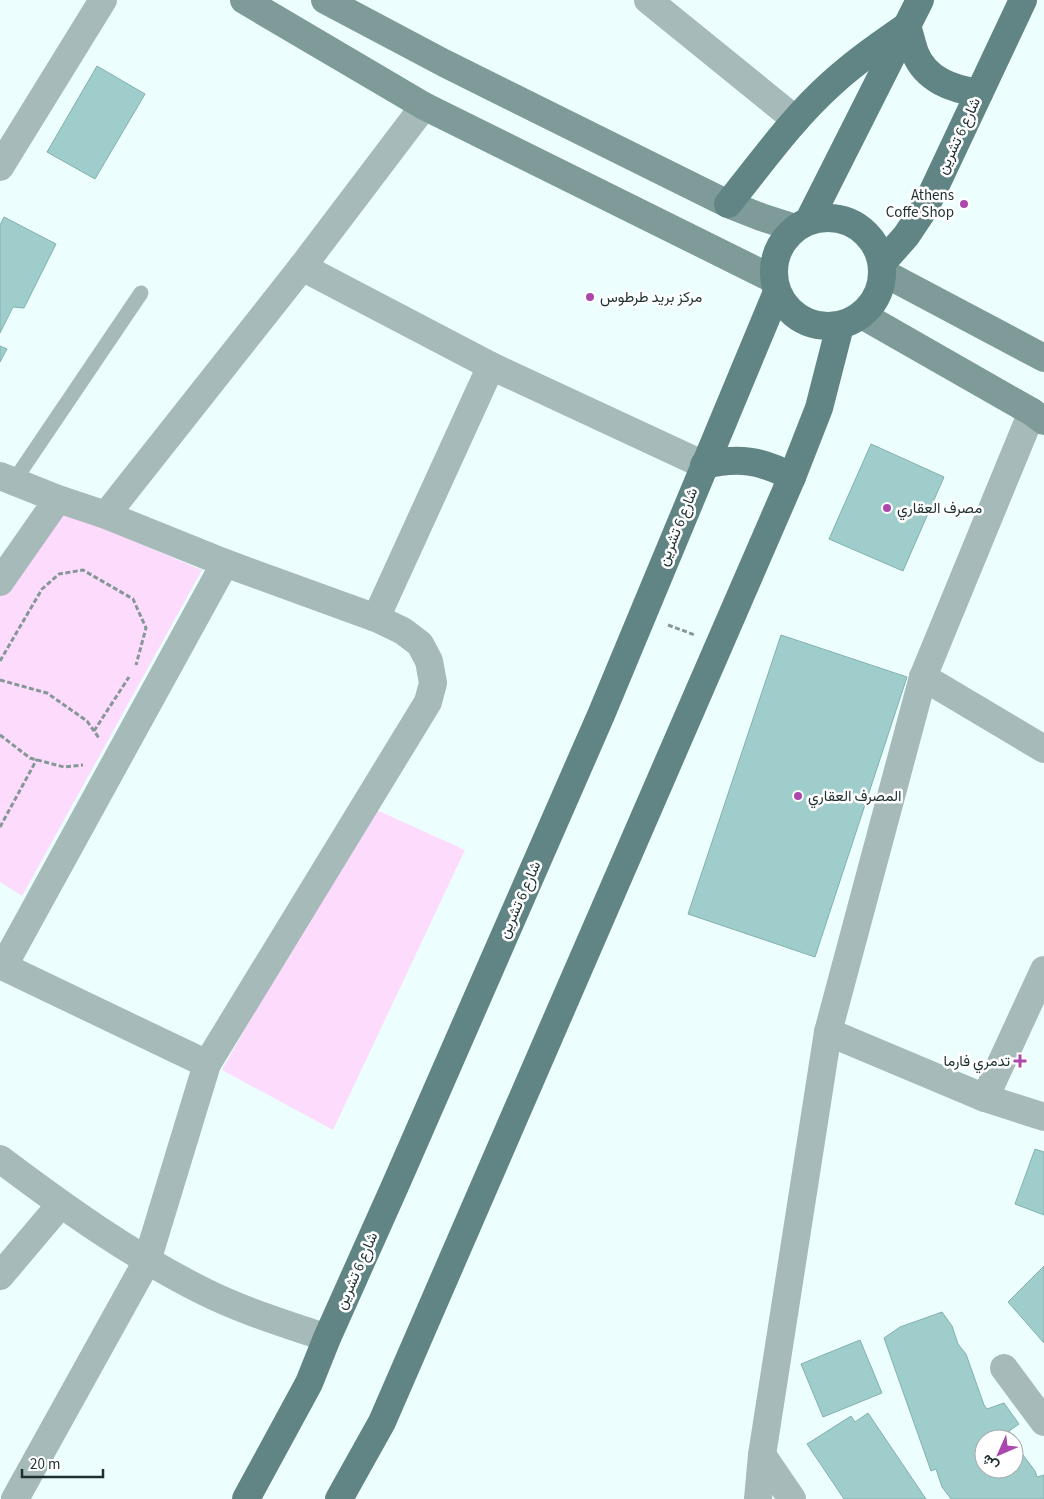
<svg xmlns="http://www.w3.org/2000/svg" width="1044" height="1499" font-family="'Source Sans 3',Vazirmatn,sans-serif">
  <rect width="100%" height="100%" fill="#ecfffe"/>
  <g fill="#fddbfc">
    <path d="M58 509 202 570 22 896 0 882V596Z"/>
    <path d="M370 807 465 850 333 1130 222 1070Z"/>
  </g>
  <g fill="#9fcdcc" stroke="#83b0af" fill-rule="evenodd">
    <path d="M97 66 145 94 95 179 47 152Z"/>
    <path d="M4 217 56 244 24 308 13 307 0 333V225Z"/>
    <path d="M0 346 7 349 0 362Z"/>
    <path d="M871 444 944 477 903 571 829 539Z"/>
    <path d="M781 635 907 677 815 957 688 914Z"/>
    <path d="M1035 1149 1044 1152V1215L1015 1204Z"/>
    <path d="M1044 1266V1343L1008 1302Z"/>
    <path d="M942 1312 952 1326 958 1344 966 1354 984 1405 987 1409 1004 1403 1019 1424 1009 1431 1019 1445 1023 1455 1035 1471 1037 1477 1044 1475V1499H951L942 1487 936 1469 931 1471 884 1338 900 1327ZM984 1439H1014V1469H984Z"/>
    <path d="M860 1340 882 1393 823 1417 801 1364Z"/>
    <path d="M868 1413 926 1499H844L807 1444 851 1416 855 1422Z"/>
  </g>
  <g fill="none" stroke-linecap="round" stroke-linejoin="round">
    <g stroke="#859897" stroke-width="3" stroke-dasharray="5 2.5" stroke-linecap="butt">
      <path d="M668 625 695 635"/>
      <path d="M0 661 42 589 59 574 83 570 133 599 146 628 136 665"/>
      <path d="M0 680 47 693 87 721 99 738"/>
      <path d="M94 731 129 677"/>
      <path d="M0 735 30 758 64 767 83 765"/>
      <path d="M0 827 37 759"/>
    </g>
    <path stroke="#a7baba" stroke-width="15" d="M14 481 141 293"/>
    <g stroke="#a7baba" stroke-width="28">
      <path d="M648 0 796 120"/>
      <path d="M0 167 103 0"/>
      <path d="M302 267 491 366 704 465"/>
      <path d="M0 476 58 499 106 515 225 563 376 618 403 631 420 644 429 661 433 683 428 702 207 1064 147 1261 15 1499"/>
      <path d="M106 515 302 267 424 106"/>
      <path d="M0 582 58 499"/>
      <path d="M376 618 491 366"/>
      <path d="M923 677 1044 749"/>
      <path d="M0 965 207 1064"/>
      <path d="M3 967 225 563"/>
      <path d="M828 1032 985 1098 1044 1117"/>
      <path d="M985 1098 1044 970"/>
      <path d="M0 1159C65 1208 131 1255 203 1291 243 1311 286 1324 327 1338"/>
      <path d="M0 1276 60 1205"/>
      <path d="M1004 1368 1044 1422"/>
      <path d="M762 1455 792 1499"/>
    </g>
    <path stroke="#a7baba" stroke-width="28" d="M758 1499 762 1455 828 1032 923 677 1032 412"/>
    <g stroke="#7e9b9a" stroke-width="28">
      <path d="M244 0 424 106 773 279"/>
      <path d="M325 0 444 63 728 204 761 217 795 228"/>
      <path d="M882 272 1044 358"/>
      <path d="M862 315 1032 412 1044 421"/>
    </g>
    <g stroke="#608584" stroke-width="28">
      <path d="M728 204C761 163 792 119 831 84 855 62 881 44 907 26 910 35 912 44 915 53 926 80 952 89 979 93"/>
      <circle cx="828" cy="272" r="54"/>
      <path d="M809 220 920 0"/>
      <path d="M882 263 906 236 926 206 1023 0"/>
      <path d="M704 465C738 457 761 460 792 477"/>
      <path d="M246 1499 309 1383 327 1338 395 1186 601 715 777 292"/>
      <path d="M339 1499 382 1422 792 477 819 408 840 326"/>
    </g>
  </g>
  <g fill="#ac48ad" stroke="#fff" stroke-width="2">
    <circle cx="964" cy="204" r="5"/>
    <circle cx="590" cy="297" r="5"/>
    <circle cx="887" cy="508" r="5"/>
    <circle cx="798" cy="796" r="5"/>
    <path d="M1017.5 1053.5h5v5h5v5h-5v5h-5v-5h-5v-5h5z"/>
  </g>
  <g text-anchor="middle" dominant-baseline="central" stroke-width="5" stroke-linejoin="round" paint-order="stroke">
    <g font-size="15" fill="#1d2f2f" stroke="#fff">
      <text transform="translate(959 136) rotate(-65)">شارع 6 تشرين</text>
      <text transform="translate(678 527) rotate(-68)">شارع 6 تشرين</text>
      <text transform="translate(520 900) rotate(-66)">شارع 6 تشرين</text>
      <text transform="translate(357 1271) rotate(-66)">شارع 6 تشرين</text>
    </g>
    <g font-size="15" fill="#1d2f2f" stroke="#fff" text-anchor="start">
      <text x="954" y="195" text-anchor="end">Athens<tspan x="954" dy="17">Coffe Shop</tspan></text>
      <text x="600" y="297">مركز بريد طرطوس</text>
      <text x="897" y="508">مصرف العقاري</text>
      <text x="808" y="796">المصرف العقاري</text>
      <text x="1010" y="1061" text-anchor="end">تدمري فارما</text>
    </g>
  </g>
  <g transform="translate(999 1454) rotate(225)"><circle r="24" fill="#ffffff" stroke="#a5acac"/>
  <path d="M0-4L9 19L0 12L-9 19Z" fill="#ac48ad"/>
  <text y="-8" font-size="14" font-weight="bold" text-anchor="middle" fill="#1d2f2f">ش</text>
  </g>
  <path d="M22 1469v8h81v-8" fill="none" stroke="#1d2f2f" stroke-width="2.5"/>
  <text x="30" y="1469" font-size="15" fill="#1d2f2f" stroke="#ffffff" stroke-width="4" paint-order="stroke">20 m</text>
</svg>
